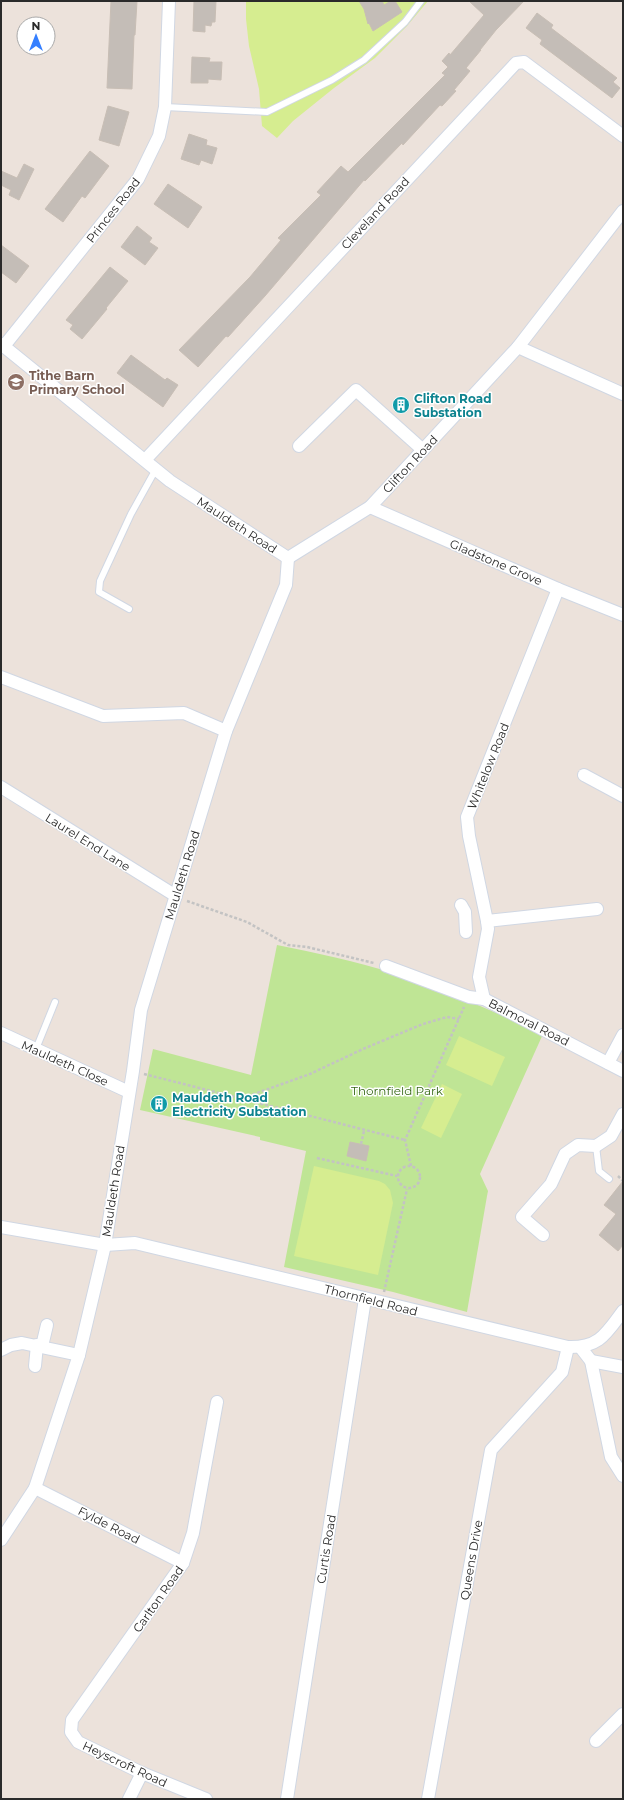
<svg xmlns="http://www.w3.org/2000/svg" width="624" height="1800" font-family="Montserrat,sans-serif">
  <rect width="100%" height="100%" fill="#ece2db"/>
  <path fill="#bfe595" d="M277 945C316 953 355 961 393 973 444 990 494 1011 543 1034L480 1174 488 1191 487 1196 467 1312 393 1292 284 1267 306 1151 260 1140V1137L140 1110 153 1049 251 1075Z"/>
  <g fill="#d6ed90">
    <path d="M246 1H428L407 26 375 58 334 88 293 121 277 138 262 126 259 89 249 46 246 19Z"/>
    <path d="M459 1036 505 1057 492 1086 446 1065Z"/>
    <path d="M442 1084 462 1094 441 1138 421 1128Z"/>
    <path d="M314 1166 379 1181 385 1184 390 1190 393 1203 378 1275 294 1256Z"/>
  </g>
  <g fill="#c4bdb7" stroke="#c8beb5">
    <path d="M111 1H137L135 35H134L132 89 107 88Z"/>
    <path d="M194 1H216L215 22H212L211 26 205 25V32L193 31Z"/>
    <path d="M359 1H382L384 5 391 1H395L402 12 373 31 369 23 368 24 364 9Z"/>
    <path d="M469 1H524L496 30 480 50H481L466 68 470 71 454 90 456 91 442 106 440 105 403 145 402 143 365 181 364 180 265 296 228 337 226 336 198 367 179 350 250 277 281 240 278 238 321 195 317 192 341 166 348 172 445 75 442 73 448 67 442 61 449 53 450 55 484 15Z"/>
    <path d="M537 13 553 25 551 28 617 78 613 82 620 88 612 98 540 44 542 40 526 28Z"/>
    <path d="M192 57 210 58 209 62H222L221 80 208 79V83H191Z"/>
    <path d="M108 106 129 112 119 146 99 140Z"/>
    <path d="M189 134 207 140 206 145 217 148 212 164 201 160 199 165 181 159Z"/>
    <path d="M90 151 109 166 85 198 82 196 63 222 45 209Z"/>
    <path d="M24 164 34 169 19 200 9 195 11 190 1 185V171L17 178Z"/>
    <path d="M168 184 202 207 188 228 154 204Z"/>
    <path d="M137 226 152 238 149 242 158 248 145 265 121 247Z"/>
    <path d="M1 245 29 266 16 283 1 272Z"/>
    <path d="M110 267 128 281 106 308 107 309 82 339 70 329 73 325 66 320Z"/>
    <path d="M131 355 165 380 167 378 178 385 163 407 117 373Z"/>
    <path d="M350 1142 369 1146 366 1161 347 1156Z"/>
    <path d="M623 1181V1245L618 1251 599 1235 616 1214 604 1205Z"/>
  </g>
  <g fill="none" stroke-linecap="round" stroke-linejoin="round">
    <g stroke="#d0d7e3" stroke-width="8">
      <g id="service">
        <path d="M165 107 267 112 332 80 364 60 405 22 421 1"/>
        <path d="M129 609 99 592 100 581 131 514 156 469"/>
        <path d="M36 1049 55 1002"/>
        <path d="M596 1146 599 1171 609 1179"/>
      </g>
    </g>
    <g stroke="#d0d7e3" stroke-width="14">
      <g id="minor">
        <path d="M1 344 170 481 288 558"/>
        <path d="M4 346 138 179 159 136 165 107 169 1"/>
        <path d="M518 347 623 211"/>
        <path d="M299 446 356 390 423 450"/>
        <path d="M145 460 516 63 524 62 623 136"/>
        <path d="M370 507 558 589 623 615"/>
        <path d="M288 558 370 507 518 347 623 394"/>
        <path d="M1 677 103 716 184 713 226 731"/>
        <path d="M584 775 623 796"/>
        <path d="M1 787 176 896"/>
        <path d="M461 905 465 912 466 932"/>
        <path d="M487 921 597 909"/>
        <path d="M386 966 469 997 484 999 623 1071"/>
        <path d="M484 999 479 977 488 929 487 921 469 836 467 817 558 589"/>
        <path d="M1 1033 129 1092"/>
        <path d="M608 1063 623 1035"/>
        <path d="M1 1227 105 1245 135 1243 568 1347C599 1348 606 1334 623 1311"/>
        <path d="M543 1235 522 1217 551 1184 565 1154 578 1145 596 1146 611 1136 623 1114"/>
        <path d="M42 1346 47 1325"/>
        <path d="M581 1348 591 1361 611 1457 623 1476"/>
        <path d="M1 1350 11 1345 22 1343 79 1355"/>
        <path d="M591 1361 623 1367"/>
        <path d="M35 1366 37 1345"/>
        <path d="M35 1488 183 1563"/>
        <path d="M1 1540 35 1488 79 1355 105 1245 133 1071 141 1010 226 731 286 585 288 558"/>
        <path d="M596 1741 623 1714"/>
        <path d="M129 1799 142 1773"/>
        <path d="M206 1799 142 1773 78 1742 71 1732 72 1720 183 1563 193 1533 217 1402"/>
        <path d="M287 1799 365 1299"/>
        <path d="M428 1799 491 1450 562 1372 568 1347"/>
      </g>
    </g>
    <g stroke="#c3c3c3" stroke-width="2.5" stroke-dasharray="3 2" stroke-linecap="butt">
      <path d="M187 901 247 922 288 945 307 947 374 963"/>
      <path d="M144 1074 405 1140"/>
      <path d="M243 1098 310 1074 363 1049 423 1024 447 1017 459 1019"/>
      <path d="M361 1144 364 1131"/>
      <path d="M317 1158 397 1176"/>
      <circle cx="409" cy="1177" r="11"/>
      <path d="M411 1166 405 1140 464 1007"/>
      <path d="M618 1176 623 1181"/>
      <path d="M384 1292 407 1189"/>
    </g>
    <use href="#service" stroke="#fff" stroke-width="6"/>
    <use href="#minor" stroke="#fff" stroke-width="12"/>
  </g>
  <defs>
    <g id="school-disc" transform="scale(0.9)"><circle r="9.5" fill="#8d6e63" stroke="#fff"/><path d="M0-5L7-2L0 1L-7-2ZM-4 1L0 2.5L4 1V4Q0 6-4 4Z" fill="#fff"/></g>
    <g id="building-disc" transform="scale(0.9)"><circle r="9.5" fill="#0f9aa8" stroke="#fff"/><path d="M-4-6H4V6H1V3H-1V6H-4ZM-2.5-4.3h1.7v1.8h-1.7ZM.8-4.3h1.7v1.8H.8ZM-2.5-1h1.7V.8h-1.7ZM.8-1h1.7V.8H.8Z" fill="#fff"/></g>
  </defs>
  <g fill-rule="evenodd">
    <use href="#school-disc" x="16" y="382"/>
    <use href="#building-disc" x="401" y="405"/>
    <use href="#building-disc" x="159" y="1104"/>
  </g>
  <g text-anchor="middle" dominant-baseline="central" stroke-width="3" stroke-linejoin="round" paint-order="stroke">
    <g font-size="12" fill="#2a2a2a" stroke="#fff">
      <text transform="translate(113 210) rotate(-52)">Princes Road</text>
      <text transform="translate(375 213) rotate(-47)">Cleveland Road</text>
      <text transform="translate(410 464) rotate(-47)">Clifton Road</text>
      <text transform="translate(237 525) rotate(33)">Mauldeth Road</text>
      <text transform="translate(496 562) rotate(23)">Gladstone Grove</text>
      <text transform="translate(488 766) rotate(-68)">Whitelow Road</text>
      <text transform="translate(88 842) rotate(32)">Laurel End Lane</text>
      <text transform="translate(182 875) rotate(-73)">Mauldeth Road</text>
      <text transform="translate(529 1022) rotate(27)">Balmoral Road</text>
      <text transform="translate(65 1063) rotate(24)">Mauldeth Close</text>
      <text transform="translate(113 1191) rotate(-81)">Mauldeth Road</text>
      <text transform="translate(371 1300) rotate(14)">Thornfield Road</text>
      <text transform="translate(109 1525) rotate(27)">Fylde Road</text>
      <text transform="translate(326 1549) rotate(-81)">Curtis Road</text>
      <text transform="translate(471 1560) rotate(-80)">Queens Drive</text>
      <text transform="translate(158 1599) rotate(-55)">Carlton Road</text>
      <text transform="translate(125 1764) rotate(25)">Heyscroft Road</text>
    </g>
    <g font-size="12" font-weight="bold" fill="#785e54" stroke="#fff" text-anchor="start">
      <text x="29" y="375">Tithe Barn<tspan x="29" dy="14">Primary School</tspan></text>
    </g>
    <g font-size="12" font-weight="bold" fill="#0d838f" stroke="#fff" text-anchor="start">
      <text x="414" y="398">Clifton Road<tspan x="414" dy="14">Substation</tspan></text>
      <text x="172" y="1097">Mauldeth Road<tspan x="172" dy="14">Electricity Substation</tspan></text>
    </g>
    <g font-size="12" fill="#376917" stroke="#fff">
      <text x="397" y="1090">Thornfield Park</text>
    </g>
  </g>
  <rect width="624" height="1800" fill="none" stroke="#2a2a2a" stroke-width="4"/>
  <g transform="translate(36 36)"><circle r="19" fill="#ffffff" stroke="#aaaaaa"/>
  <path d="M0-3L7 15L0 10L-7 15Z" fill="#357fff"/>
  <text y="-6" font-size="11" font-weight="bold" text-anchor="middle" fill="#2a2a2a">N</text>
  </g>
</svg>
